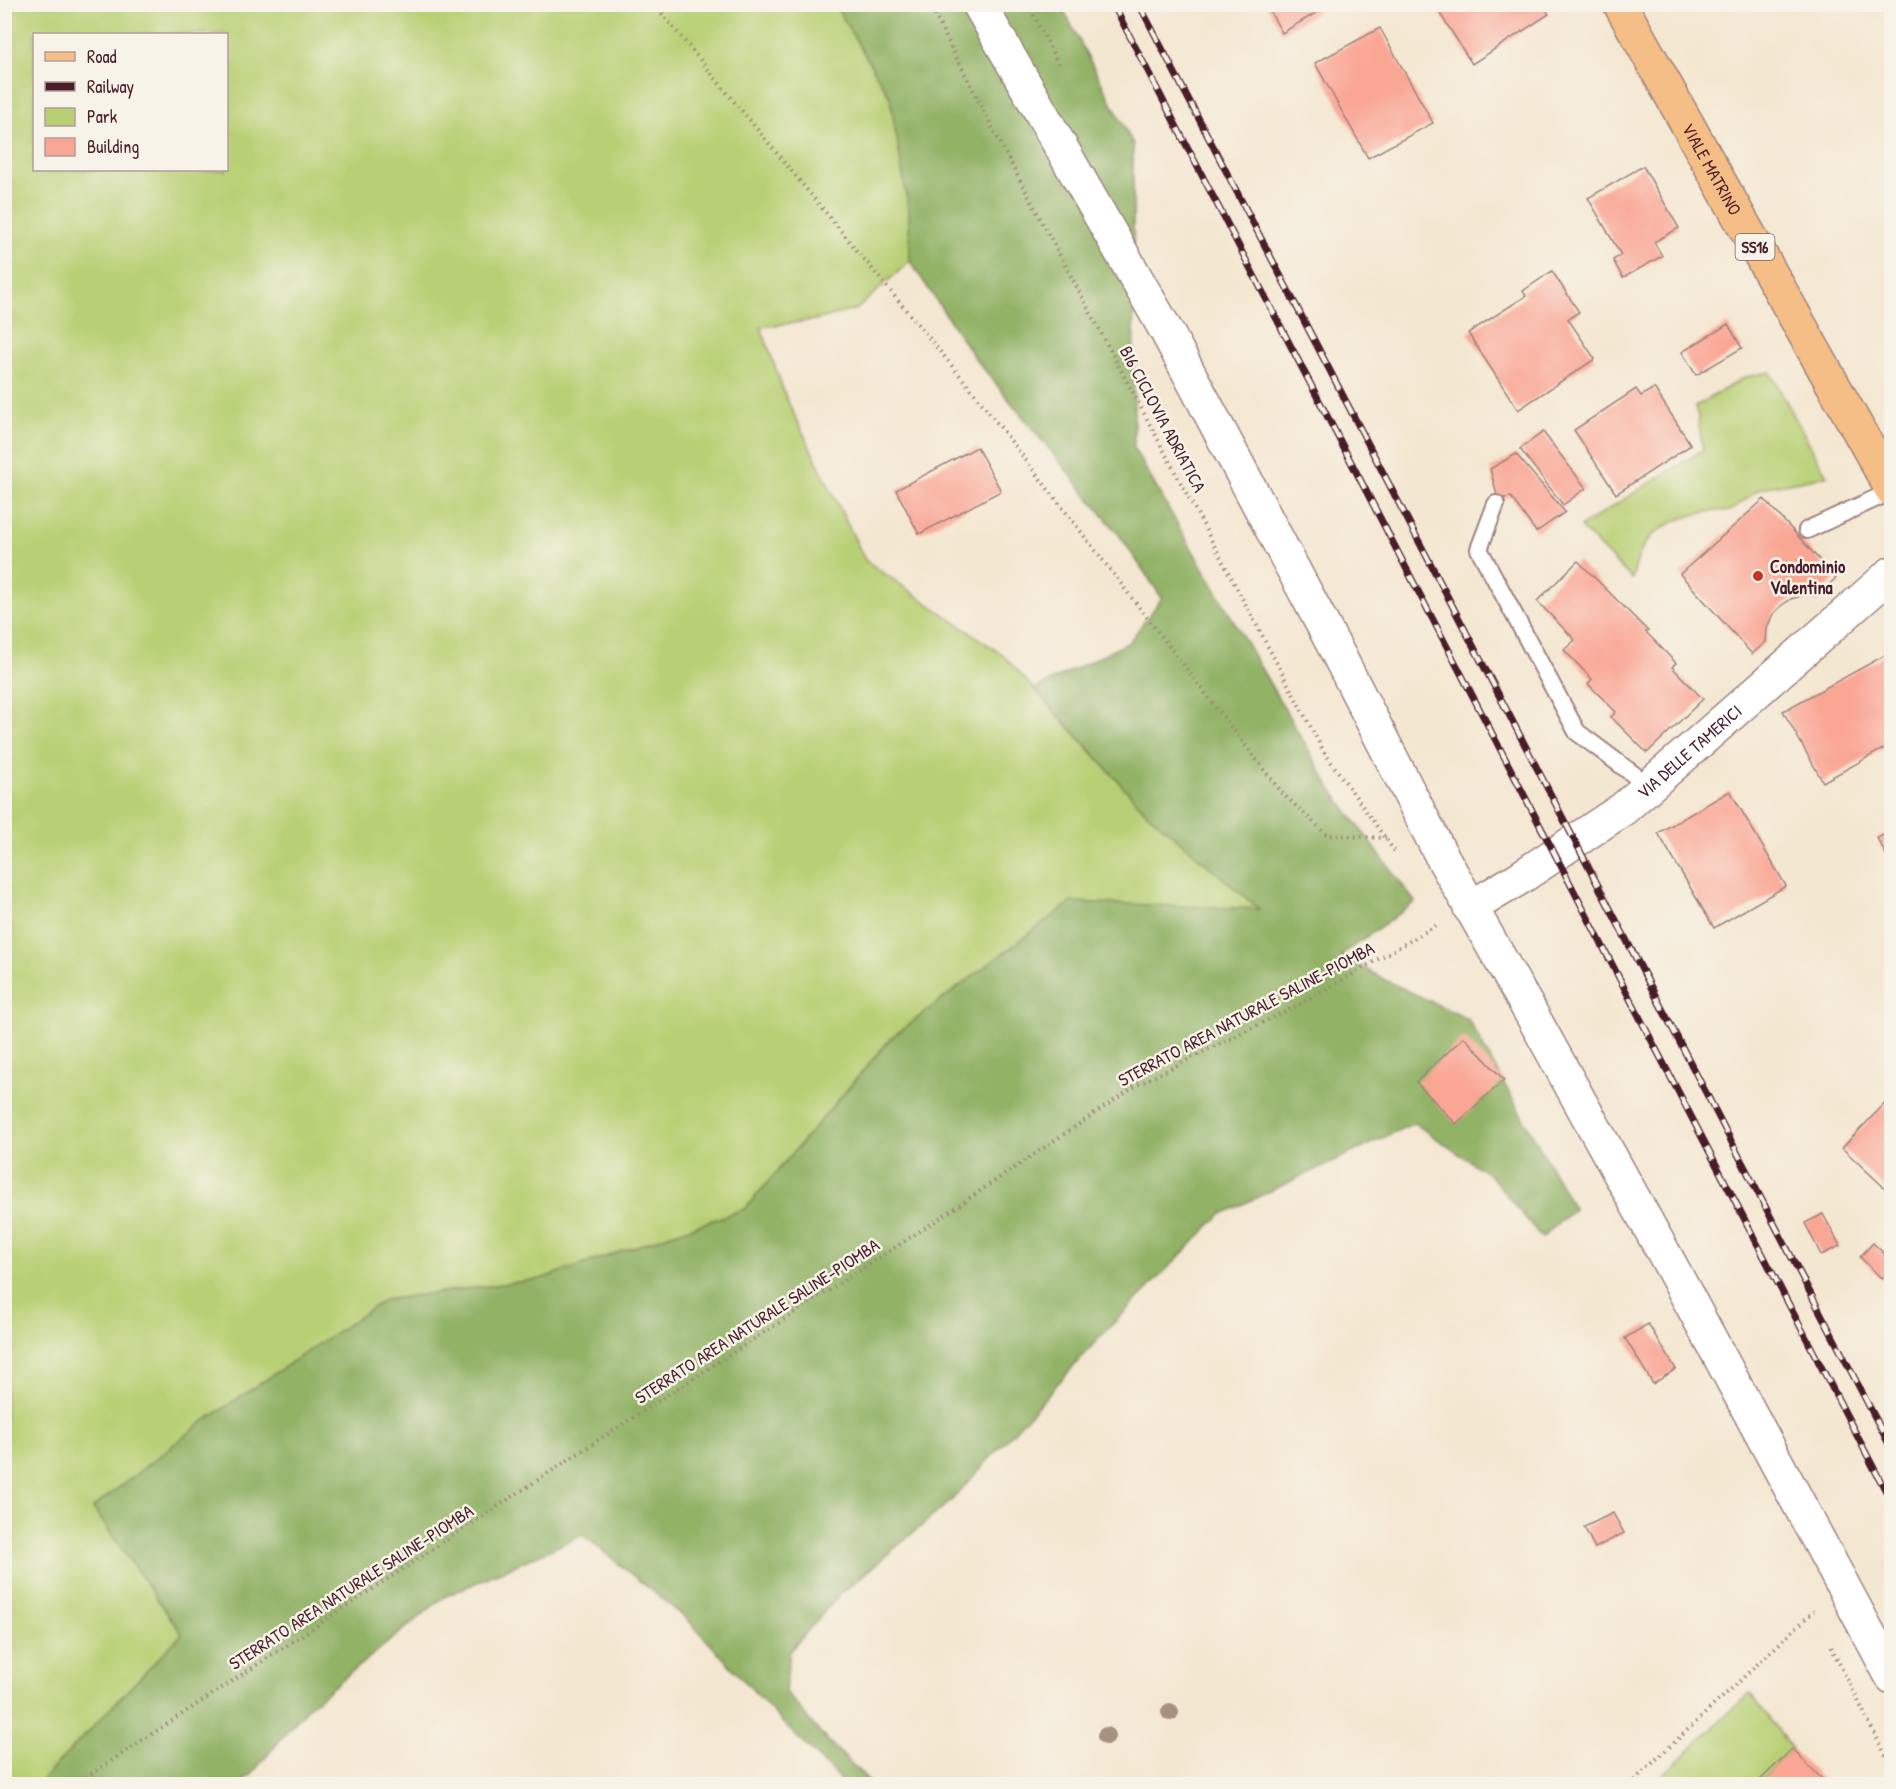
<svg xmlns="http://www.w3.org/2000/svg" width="1896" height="1789" font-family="'Patrick Hand',sans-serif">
  <rect width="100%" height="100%" fill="#f7f3e8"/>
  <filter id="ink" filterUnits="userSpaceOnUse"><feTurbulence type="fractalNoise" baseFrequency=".0167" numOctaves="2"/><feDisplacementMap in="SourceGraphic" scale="12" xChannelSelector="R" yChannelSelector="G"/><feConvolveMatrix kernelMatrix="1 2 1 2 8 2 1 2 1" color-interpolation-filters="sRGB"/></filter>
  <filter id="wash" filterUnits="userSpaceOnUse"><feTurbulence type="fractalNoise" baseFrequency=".008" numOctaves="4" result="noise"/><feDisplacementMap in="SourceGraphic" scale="24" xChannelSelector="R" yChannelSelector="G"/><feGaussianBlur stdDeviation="1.35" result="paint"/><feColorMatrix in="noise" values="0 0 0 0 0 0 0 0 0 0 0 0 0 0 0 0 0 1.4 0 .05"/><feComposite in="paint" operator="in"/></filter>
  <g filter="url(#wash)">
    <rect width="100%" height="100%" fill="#f4e7d1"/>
    <g fill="#b8d074" stroke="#817850" stroke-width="1.5" fill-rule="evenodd">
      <path d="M5 5H835L890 97 909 212 910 261 857 309 815 320 761 327 786 398 865 560 1003 655 1147 813 1260 909 1071 903 891 1038 745 1209 541 1279 384 1300 200 1424 93 1508 182 1634 38 1784H5ZM34 34H226V170H34Z"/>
      <path d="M1770 372 1827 476 1761 488 1730 511C1704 509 1661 521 1645 544 1638 553 1635 568 1632 579L1580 527 1703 450 1696 406 1745 377Z"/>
      <path d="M1750 1693 1792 1749 1756 1784H1653Z"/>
    </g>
    <path fill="#92b266" stroke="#6e6848" stroke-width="1.5" d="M835 5H1061L1133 144 1134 449 1331 789 1415 902 1341 955 1385 980 1468 1019 1574 1209 1542 1238 1491 1176 1414 1123 1220 1215 1102 1335 951 1501 838 1596 790 1651 785 1691 819 1732 872 1784H845L786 1726 688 1620 583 1535 444 1597 307 1708 250 1776 238 1784H38L182 1634 93 1508 200 1424 384 1300 541 1279 745 1209 891 1038 1071 902 1259 909 1147 813 1035 689 1129 642 1162 598 1120 536 974 357 910 261 909 212 890 97Z"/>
    <g id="blocks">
      <g fill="#faa694">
        <path d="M1266 4H1331L1282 33Z"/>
        <path d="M1434 4H1542L1549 14 1472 64Z"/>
        <path d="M1380 28 1433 123 1368 158 1315 63Z"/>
        <path d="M1643 166 1679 228 1654 242 1662 256 1623 278 1613 260 1621 255 1588 198Z"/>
        <path d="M1552 271 1579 312 1568 319 1595 359 1518 410 1468 333 1526 296 1523 291Z"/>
        <path d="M1728 324 1742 348 1696 375 1682 352Z"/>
        <path d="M1654 388 1691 445 1616 494 1574 430 1636 389 1641 396Z"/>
        <path d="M1543 432 1586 488 1563 505 1520 449Z"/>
        <path d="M977 447 1001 491 919 534 896 490Z"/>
        <path d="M1516 454 1565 512 1536 532 1511 497 1498 499 1490 469Z"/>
        <path d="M1764 499 1836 578 1817 596 1804 595 1791 599 1781 606 1772 616 1767 628 1766 642 1752 654 1680 574Z"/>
        <path d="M1578 561 1648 631 1646 632 1676 663 1672 667 1703 699 1647 753 1611 717 1616 712 1588 684 1592 679 1564 650 1575 640 1537 601Z"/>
        <path d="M1889 653 1892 657V744L1823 782 1783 711Z"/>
        <path d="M1730 791 1786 886 1714 928 1658 833Z"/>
        <path d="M1892 831V865L1877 838Z"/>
        <path d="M1464 1037 1504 1080 1456 1124 1416 1082Z"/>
        <path d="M1892 1096V1185L1887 1190 1842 1148Z"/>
        <path d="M1823 1214 1840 1246 1821 1255 1805 1223Z"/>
        <path d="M1873 1243 1892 1261V1269L1882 1279 1860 1257Z"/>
        <path d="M1648 1324 1676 1369 1653 1384 1625 1338Z"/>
        <path d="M1613 1513 1624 1533 1595 1548 1584 1527Z"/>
        <path d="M1792 1749 1827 1784H1756Z"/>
      </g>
    </g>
  </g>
  <g filter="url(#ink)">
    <use href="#blocks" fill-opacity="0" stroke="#9f837e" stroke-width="1.5"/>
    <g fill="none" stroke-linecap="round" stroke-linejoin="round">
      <g stroke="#9f837e" stroke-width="20">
        <g id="lane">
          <path d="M1496 504 1479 549 1577 732 1649 786"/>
          <path d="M1807 530 1892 491"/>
        </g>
      </g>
      <g stroke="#9f837e" stroke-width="36">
        <g id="street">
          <path d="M979 4 1167 332 1334 646 1440 853 1532 1015 1671 1266 1892 1677"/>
          <path id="s1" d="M1470 908 1518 879 1623 809 1892 573"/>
        </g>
      </g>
      <g stroke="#9f837e" stroke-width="36">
        <g id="primary">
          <path id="s2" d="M1620 4 1892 490"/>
        </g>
      </g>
      <g stroke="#9f837e" stroke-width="4" stroke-dasharray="1.5 4.5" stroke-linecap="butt">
        <path d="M654 4 971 389 1282 793 1327 835 1386 838"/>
        <path d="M929 4 1006 154 1324 752 1395 852"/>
        <path d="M1028 4 1059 65"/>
        <path d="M1831 1647 1892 1768"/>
        <path d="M76 1784 603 1437 934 1222 1137 1085 1302 1003 1439 924"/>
        <path d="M1630 1784 1814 1611"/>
      </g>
      <use href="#lane" stroke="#fff" stroke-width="16"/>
      <use href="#street" stroke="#fff" stroke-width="33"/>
      <use href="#primary" stroke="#f6be87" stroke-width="33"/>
      <g stroke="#4a1f2b" stroke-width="7">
        <g id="rail">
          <path d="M1113 4 1892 1503"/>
          <path d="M1139 4 1892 1450"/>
        </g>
      </g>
      <use href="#rail" stroke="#f7f3e8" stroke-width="4.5" stroke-dasharray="14" stroke-linecap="butt"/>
    </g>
    <g fill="#a69180">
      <circle cx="1170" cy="1712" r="9"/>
      <circle cx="1106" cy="1736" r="9"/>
    </g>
  </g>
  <circle fill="#c8321e" stroke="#f7f3e8" stroke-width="2" cx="1758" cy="576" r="6"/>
  <g text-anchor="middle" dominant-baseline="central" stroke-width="5" stroke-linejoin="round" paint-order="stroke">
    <rect fill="#f7f3e8" stroke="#7e5f64" stroke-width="1.5" x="1735.5" y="234" width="39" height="26" rx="4.5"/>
    <g font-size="16" font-weight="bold" fill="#4a1f2b">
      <text x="1755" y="247">SS16</text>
    </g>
    <g font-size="18" fill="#4a1f2b" stroke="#f7f3e8">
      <text stroke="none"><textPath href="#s2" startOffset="189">VIALE MATRINO</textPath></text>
      <text transform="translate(1163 419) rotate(62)">BI6 CICLOVIA ADRIATICA</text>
      <text stroke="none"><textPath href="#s1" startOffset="270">VIA DELLE TAMERICI</textPath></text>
      <text transform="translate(1246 1014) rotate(-28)">STERRATO AREA NATURALE SALINE-PIOMBA</text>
      <text transform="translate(757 1321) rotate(-33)">STERRATO AREA NATURALE SALINE-PIOMBA</text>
      <text transform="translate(351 1587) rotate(-33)">STERRATO AREA NATURALE SALINE-PIOMBA</text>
    </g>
    <g font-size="18" font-weight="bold" fill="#4a1f2b" stroke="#f7f3e8" text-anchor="start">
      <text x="1770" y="566">Condominio<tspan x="1770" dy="21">Valentina</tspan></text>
    </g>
  </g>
  <rect width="1896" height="1789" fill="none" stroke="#f7f3e8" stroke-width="24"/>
  <rect x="33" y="33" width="195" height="138" fill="#f7f3e8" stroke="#b29e9c" stroke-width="1.5"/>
  <rect x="45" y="52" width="30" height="9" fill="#f6be87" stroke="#b29e9c" stroke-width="1.5"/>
  <text x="87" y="63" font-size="18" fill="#4a1f2b">Road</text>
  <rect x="45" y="82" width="30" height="9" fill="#4a1f2b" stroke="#b29e9c" stroke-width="1.5"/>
  <text x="87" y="93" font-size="18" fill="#4a1f2b">Railway</text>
  <rect x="45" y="108" width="30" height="18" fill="#b8d074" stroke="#b29e9c" stroke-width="1.5"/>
  <text x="87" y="123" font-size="18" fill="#4a1f2b">Park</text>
  <rect x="45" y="138" width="30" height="18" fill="#faa694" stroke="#b29e9c" stroke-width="1.5"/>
  <text x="87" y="153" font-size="18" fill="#4a1f2b">Building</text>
</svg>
